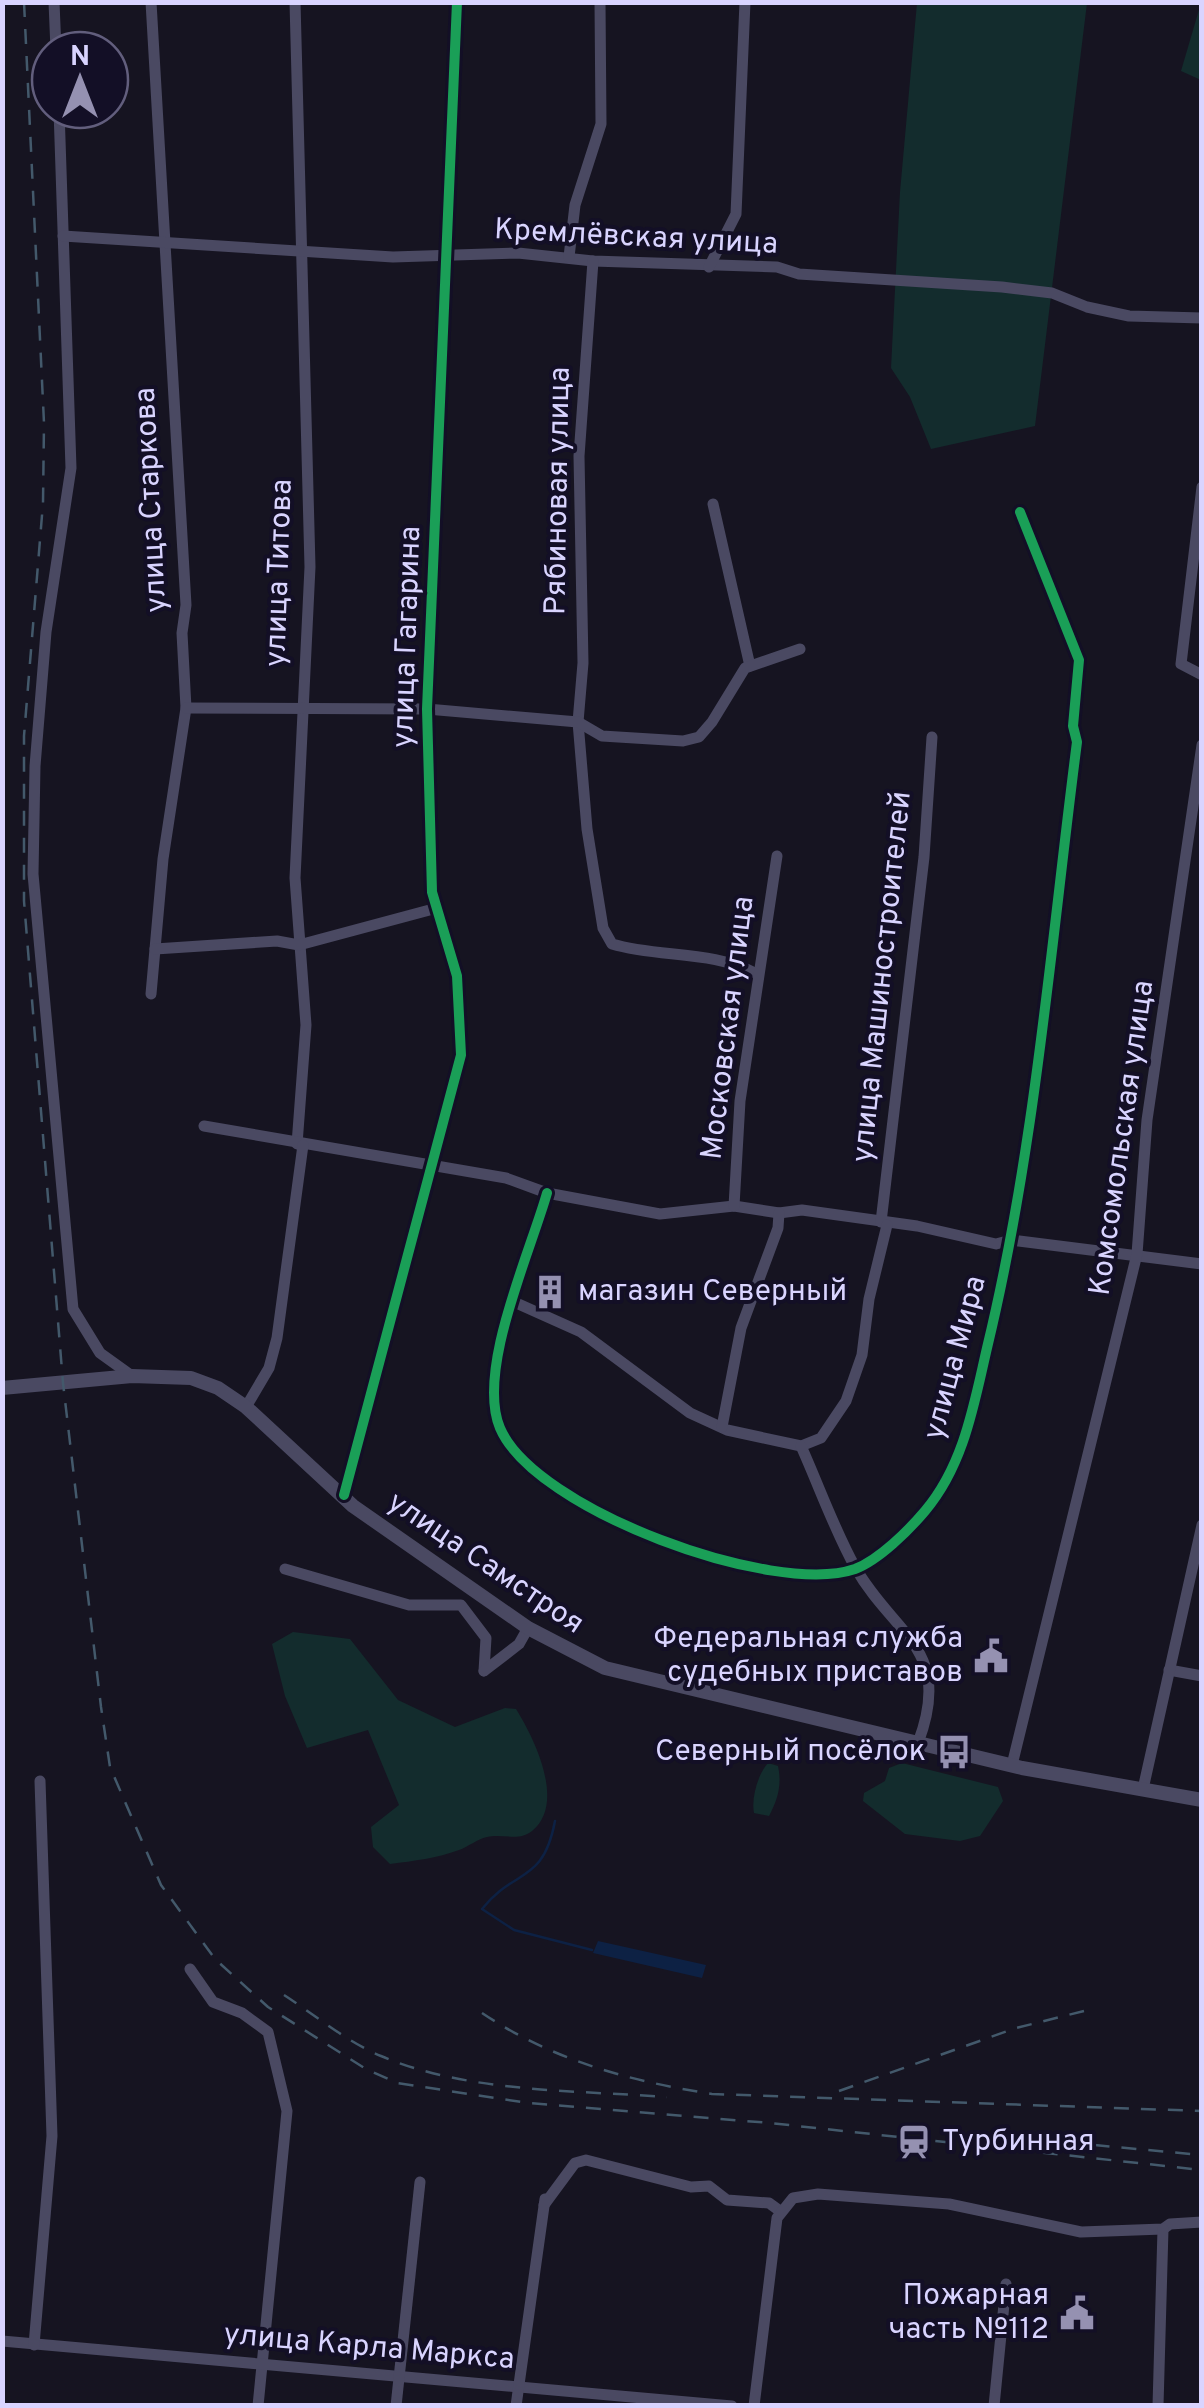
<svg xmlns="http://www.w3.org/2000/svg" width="1204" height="2408" font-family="Overpass,sans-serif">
  <rect width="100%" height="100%" fill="#161421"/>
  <g fill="#132c2d">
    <path d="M917 3H1087L1035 426 931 449 910 397 891 368 900 192Z"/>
    <path d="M1201 3V80L1181 71Z"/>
    <path d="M293 1632 350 1639 398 1700 455 1727 505 1708 516 1709C533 1736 567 1803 532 1831 519 1842 502 1833 487 1837 477 1839 468 1847 459 1850 437 1858 414 1861 390 1864L373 1847 371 1827 399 1805 368 1730 307 1748 285 1696 272 1644Z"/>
    <path d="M768 1763 778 1766C782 1785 778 1799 769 1816L754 1813C751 1798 758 1774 768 1763Z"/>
    <path d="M902 1763 998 1787 1003 1801 980 1836 960 1841 905 1834 863 1801 864 1793 885 1781 889 1768Z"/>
  </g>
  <path fill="#0d2144" d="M598 1941 706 1965 702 1978 593 1953Z"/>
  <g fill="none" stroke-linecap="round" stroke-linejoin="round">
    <path stroke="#0d2144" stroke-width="2.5" d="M555 1821C543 1885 514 1868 482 1909L514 1930 592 1950"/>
    <g stroke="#4a4962" stroke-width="11">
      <path d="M54 2 56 50"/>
      <path d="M151 2 186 605 182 633 186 708 163 859 151 994"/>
      <path d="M295 2 310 567 295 878 306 1025 297 1144"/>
      <path d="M59 110 71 468 46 632 35 766 33 874 73 1309 100 1353 132 1376"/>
      <path d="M63 236 393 257 518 253 593 261 777 267 799 274 1002 287 1052 293 1087 307 1129 316 1202 318"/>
      <path d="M569 257 575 205 601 124 600 2"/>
      <path d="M593 261 579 456 583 663 578 722 587 829 603 928 612 944C659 958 712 950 757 974"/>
      <path d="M709 267 736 214 745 2"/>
      <path d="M1202 487 1181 664 1202 675"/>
      <path d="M713 504 750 666"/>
      <path d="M186 708 427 709 578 722 602 736 683 741 699 737 712 722 745 668 800 649"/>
      <path d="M155 949 277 941 299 945 437 908"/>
      <path d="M204 1126 506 1178 547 1193 660 1214 734 1206 779 1213 802 1210 917 1226 996 1244 1011 1240 1202 1264"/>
      <path d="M547 1193C530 1253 476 1371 500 1428 535 1510 774 1597 855 1569 879 1560 909 1530 925 1511 964 1465 974 1404 987 1348 1035 1150 1051 943 1077 742L1073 726 1079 660 1020 512"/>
      <path d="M734 1206 740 1101 777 856"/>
      <path d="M881 1222 924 857 932 737"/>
      <path d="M514 1302 581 1332 690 1413 727 1430 801 1446 821 1438 846 1401 862 1355 869 1299 887 1225"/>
      <path d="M246 1407 269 1368 277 1338 303 1145"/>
      <path d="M722 1427 741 1328 778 1228 779 1213"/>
      <path d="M801 1446C819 1486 834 1529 855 1567 894 1636 954 1648 918 1743"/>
      <path d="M344 1495 461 1055 457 976 432 892 427 709 457 2"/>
      <path d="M285 1569 409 1605H461L486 1638 484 1671"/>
      <path d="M1169 1670 1202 1676"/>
      <path d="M484 1671 519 1644 528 1628"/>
      <path d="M1012 1765 1137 1254 1147 1120 1202 745"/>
      <path d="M1143 1789 1202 1525"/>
      <path d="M190 1969 213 2002 242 2013 268 2032 287 2111 258 2406"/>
      <path d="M544 2205 575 2163 586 2160 691 2187 709 2186 727 2200 769 2203 780 2211"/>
      <path d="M2 2341 732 2406"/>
      <path d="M34 2345 52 2136 40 1781"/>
      <path d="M396 2406 420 2182"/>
      <path d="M516 2406 545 2199"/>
      <path d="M754 2406 777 2218 793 2198 818 2194 949 2204 1081 2232 1163 2229 1170 2224 1202 2222"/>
      <path d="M994 2406 1006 2284"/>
      <path d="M1158 2406 1163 2229"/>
    </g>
    <path stroke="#4a4962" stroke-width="14" d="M2 1388 132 1376 191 1378 218 1388 246 1407 353 1506 528 1628 605 1668 1022 1768 1202 1800"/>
    <g stroke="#43596b" stroke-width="2.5" stroke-dasharray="15 12" stroke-linecap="butt">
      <path d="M24 2 44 423 43 503 24 736V901L63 1383 101 1707 110 1767 161 1885 215 1959 268 2007 366 2069 397 2083 528 2103 770 2123 1202 2170"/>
      <path d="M284 1995C315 2015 347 2042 381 2056 468 2093 574 2090 667 2097"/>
      <path d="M482 2013C552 2060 629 2081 712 2094L1202 2111"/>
      <path d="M839 2091 1016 2028 1084 2011"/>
      <path d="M987 2135 1202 2155"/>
    </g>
    <g stroke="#130f26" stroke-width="16">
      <g id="cycleway">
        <path d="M547 1193C530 1253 476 1371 500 1428 535 1510 774 1597 855 1569 879 1560 909 1530 925 1511 964 1465 974 1404 987 1348 1035 1150 1051 943 1077 742L1073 726 1079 660 1020 512"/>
        <path d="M344 1495 461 1055 457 976 432 892 427 709 457 2"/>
      </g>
    </g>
    <use href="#cycleway" stroke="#1a9f57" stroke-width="10"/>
  </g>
  <defs>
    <g id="building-bare" transform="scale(2.7)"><path d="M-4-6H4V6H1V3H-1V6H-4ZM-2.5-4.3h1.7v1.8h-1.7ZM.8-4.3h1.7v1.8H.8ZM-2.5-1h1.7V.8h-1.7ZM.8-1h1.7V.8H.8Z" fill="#9591b1" stroke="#130f26" stroke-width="2.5" paint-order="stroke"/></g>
    <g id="civic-bare" transform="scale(2.7)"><path d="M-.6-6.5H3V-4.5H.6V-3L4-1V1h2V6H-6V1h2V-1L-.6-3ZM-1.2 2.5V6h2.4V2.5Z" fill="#9591b1" stroke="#130f26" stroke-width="2.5" paint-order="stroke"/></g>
    <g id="bus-bare" transform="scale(2.7)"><path d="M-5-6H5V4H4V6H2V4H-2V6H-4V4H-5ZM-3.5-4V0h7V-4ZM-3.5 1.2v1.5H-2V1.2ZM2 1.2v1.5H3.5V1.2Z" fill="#9591b1" stroke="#130f26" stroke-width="2.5" paint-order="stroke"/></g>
    <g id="station-bare" transform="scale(2.7)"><path d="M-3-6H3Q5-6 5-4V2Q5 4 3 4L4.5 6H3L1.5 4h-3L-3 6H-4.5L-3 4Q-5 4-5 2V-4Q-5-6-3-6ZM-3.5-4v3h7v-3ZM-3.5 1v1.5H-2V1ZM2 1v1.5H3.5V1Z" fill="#9591b1" stroke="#130f26" stroke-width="2.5" paint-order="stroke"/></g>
  </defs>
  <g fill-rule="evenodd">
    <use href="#building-bare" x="550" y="1292"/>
    <use href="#civic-bare" x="991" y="1656"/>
    <use href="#bus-bare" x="954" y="1752"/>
    <use href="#station-bare" x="914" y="2142"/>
    <use href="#civic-bare" x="1077" y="2313"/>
  </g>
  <g text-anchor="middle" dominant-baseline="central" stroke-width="8" stroke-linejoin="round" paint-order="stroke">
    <g font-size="30" fill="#d9d4ff" stroke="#130f26">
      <text transform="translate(636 238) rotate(3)">Кремлёвская улица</text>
      <text transform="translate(559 491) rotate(-89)">Рябиновая улица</text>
      <text transform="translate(152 500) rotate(-93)">улица Старкова</text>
      <text transform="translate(280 573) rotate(-88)">улица Титова</text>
      <text transform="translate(408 637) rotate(-88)">улица Гагарина</text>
      <text transform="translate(883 977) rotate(-84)">улица Машиностроителей</text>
      <text transform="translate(729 1028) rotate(-83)">Московская улица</text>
      <text transform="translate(1123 1138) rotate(-82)">Комсомольская улица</text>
      <text transform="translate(956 1358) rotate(-75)">улица Мира</text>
      <text transform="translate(485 1564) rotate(34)">улица Самстроя</text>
      <text transform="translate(369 2348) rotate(5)">улица Карла Маркса</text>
    </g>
    <g font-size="30" fill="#d9d4ff" stroke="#130f26" text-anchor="end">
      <text x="578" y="1292" text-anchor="start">магазин Северный</text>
      <text x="963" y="1639">Федеральная служба<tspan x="963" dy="34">судебных приставов</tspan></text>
      <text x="926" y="1752">Северный посёлок</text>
      <text x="942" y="2142" text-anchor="start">Турбинная</text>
      <text x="1049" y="2296">Пожарная<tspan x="1049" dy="34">часть №112</tspan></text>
    </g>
  </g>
  <rect width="1204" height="2408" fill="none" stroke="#d9d4ff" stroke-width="10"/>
  <g transform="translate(80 80)"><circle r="48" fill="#130f26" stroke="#625e7d" stroke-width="2.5"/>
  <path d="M0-8L18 38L0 25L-18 38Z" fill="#9591b1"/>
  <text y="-15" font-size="28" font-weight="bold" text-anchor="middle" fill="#d9d4ff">N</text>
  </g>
</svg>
